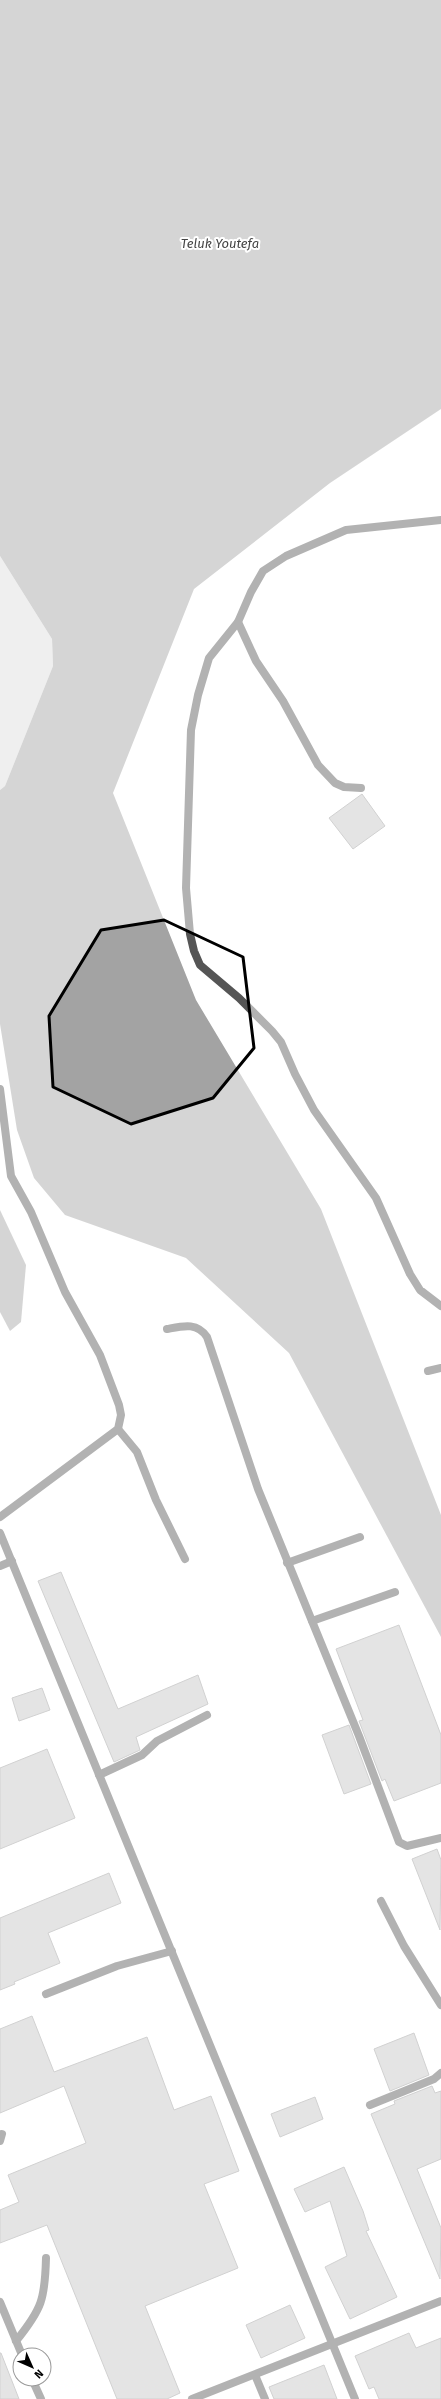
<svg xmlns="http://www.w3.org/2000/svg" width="441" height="2399" font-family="'Fira Sans',sans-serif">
  <rect width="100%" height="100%" fill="#fff"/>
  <path fill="#dcdcdc" d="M0 556 52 639 53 666 5 786 0 790Z"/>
  <g fill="#a3a3a3">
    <path d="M0 0H441V409L330 483 194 589 113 793 196 1000 321 1209 441 1515V1637L289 1353 186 1258 65 1215 34 1178 17 1130 0 1024V790L5 786 53 666 52 639 0 556Z"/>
    <path d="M0 1210 26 1265 21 1322 10 1331 0 1312Z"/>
  </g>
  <g fill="#c4c4c4" stroke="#999">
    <path d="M362 794 385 826 353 849 329 818Z"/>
    <path d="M61 1572 118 1709 198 1675 208 1704 136 1737 140 1750 114 1762 38 1581Z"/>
    <path d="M399 1625 441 1735V1783L394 1801 385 1779 382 1781 359 1721 363 1720 336 1649Z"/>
    <path d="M42 1688 50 1710 19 1721 12 1698Z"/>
    <path d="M349 1725 371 1784 344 1794 322 1735Z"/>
    <path d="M47 1749 75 1818 0 1849V1768Z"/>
    <path d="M437 1849 441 1860 440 1930 412 1859Z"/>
    <path d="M109 1873 121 1903 48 1933 60 1963 14 1982 15 1984 0 1990V1918Z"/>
    <path d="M32 2016 54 2072 147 2037 174 2110 211 2096 239 2171 204 2184 238 2268 145 2306 180 2393 167 2399H117L47 2225 0 2243V2210L19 2202 8 2175 86 2143 64 2086 0 2113V2029Z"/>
    <path d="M414 2033 429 2075 390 2091 374 2049Z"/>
    <path d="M432 2086 435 2093 441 2091V2159L417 2169 441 2228 440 2279 371 2114 395 2104 394 2101Z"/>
    <path d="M315 2097 323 2119 280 2137 271 2114Z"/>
    <path d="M344 2167 363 2211 369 2230 366 2231 397 2297 350 2319 325 2267 347 2256 330 2201 305 2212 294 2189Z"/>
    <path d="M290 2305 305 2338 261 2358 246 2325Z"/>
    <path d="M409 2333 416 2348 441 2338V2399H379L374 2387 369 2389 355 2356Z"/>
    <path d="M0 2353H1L19 2399H0Z"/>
    <path d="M324 2365 337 2399H274L269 2387Z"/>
  </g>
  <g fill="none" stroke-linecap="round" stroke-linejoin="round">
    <g stroke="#555" stroke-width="8">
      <path d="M0 1089 11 1176 31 1212 65 1292 100 1355 119 1405 121 1415 118 1429 0 1517"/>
      <path d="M118 1429 137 1452 156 1500 185 1559"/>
      <path d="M0 1566 12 1561"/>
      <path d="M99 1775 142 1755 157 1741 207 1715"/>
      <path d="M46 1994 117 1966 172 1951"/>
      <path d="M0 2141 2 2134"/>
      <path d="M0 2302 22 2355"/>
      <path d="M16 2341C42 2309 45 2299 46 2258"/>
      <path d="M255 2375 265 2399"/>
      <path d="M32 2379 41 2399"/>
    </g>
    <g stroke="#555" stroke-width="8">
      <path d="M238 622 251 592 263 571 286 556 346 530 441 520"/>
      <path d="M361 788 344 787 335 783 318 765 283 701 256 661 238 622 209 658 198 695 191 730 186 888 190 934 194 951 200 965 239 998 272 1031 281 1042 295 1074 314 1110 376 1198 410 1274 420 1290 441 1306"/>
      <path d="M167 1329C183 1326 197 1322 207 1337L258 1489 359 1736 399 1842 407 1846 441 1838"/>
      <path d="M428 1371 441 1368"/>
      <path d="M0 1533 355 2399"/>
      <path d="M287 1563 360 1537"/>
      <path d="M312 1621 395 1592"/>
      <path d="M381 1901 404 1946 441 2005"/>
      <path d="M370 2105 434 2079 441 2073"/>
      <path d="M192 2399 441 2301"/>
    </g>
  </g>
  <path d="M0 0H441V2399H0ZM164 920 243 957 254 1048 213 1098 131 1124 53 1087 49 1016 101 930Z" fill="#fff" fill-opacity=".55" fill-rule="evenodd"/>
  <path fill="none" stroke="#000" stroke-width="3" stroke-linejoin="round" d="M164 920 243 957 254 1048 213 1098 131 1124 53 1087 49 1016 101 930Z"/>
  <g text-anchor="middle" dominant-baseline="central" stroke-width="4" stroke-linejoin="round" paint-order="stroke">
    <g font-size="13" font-style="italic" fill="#444" stroke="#fff">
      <text x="220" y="243">Teluk Youtefa</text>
    </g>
  </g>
  <g transform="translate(32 2367) rotate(135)"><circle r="19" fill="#ffffff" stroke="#999999"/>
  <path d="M0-3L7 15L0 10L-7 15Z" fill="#000000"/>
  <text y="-6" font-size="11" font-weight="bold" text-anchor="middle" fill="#000000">N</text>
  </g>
</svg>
